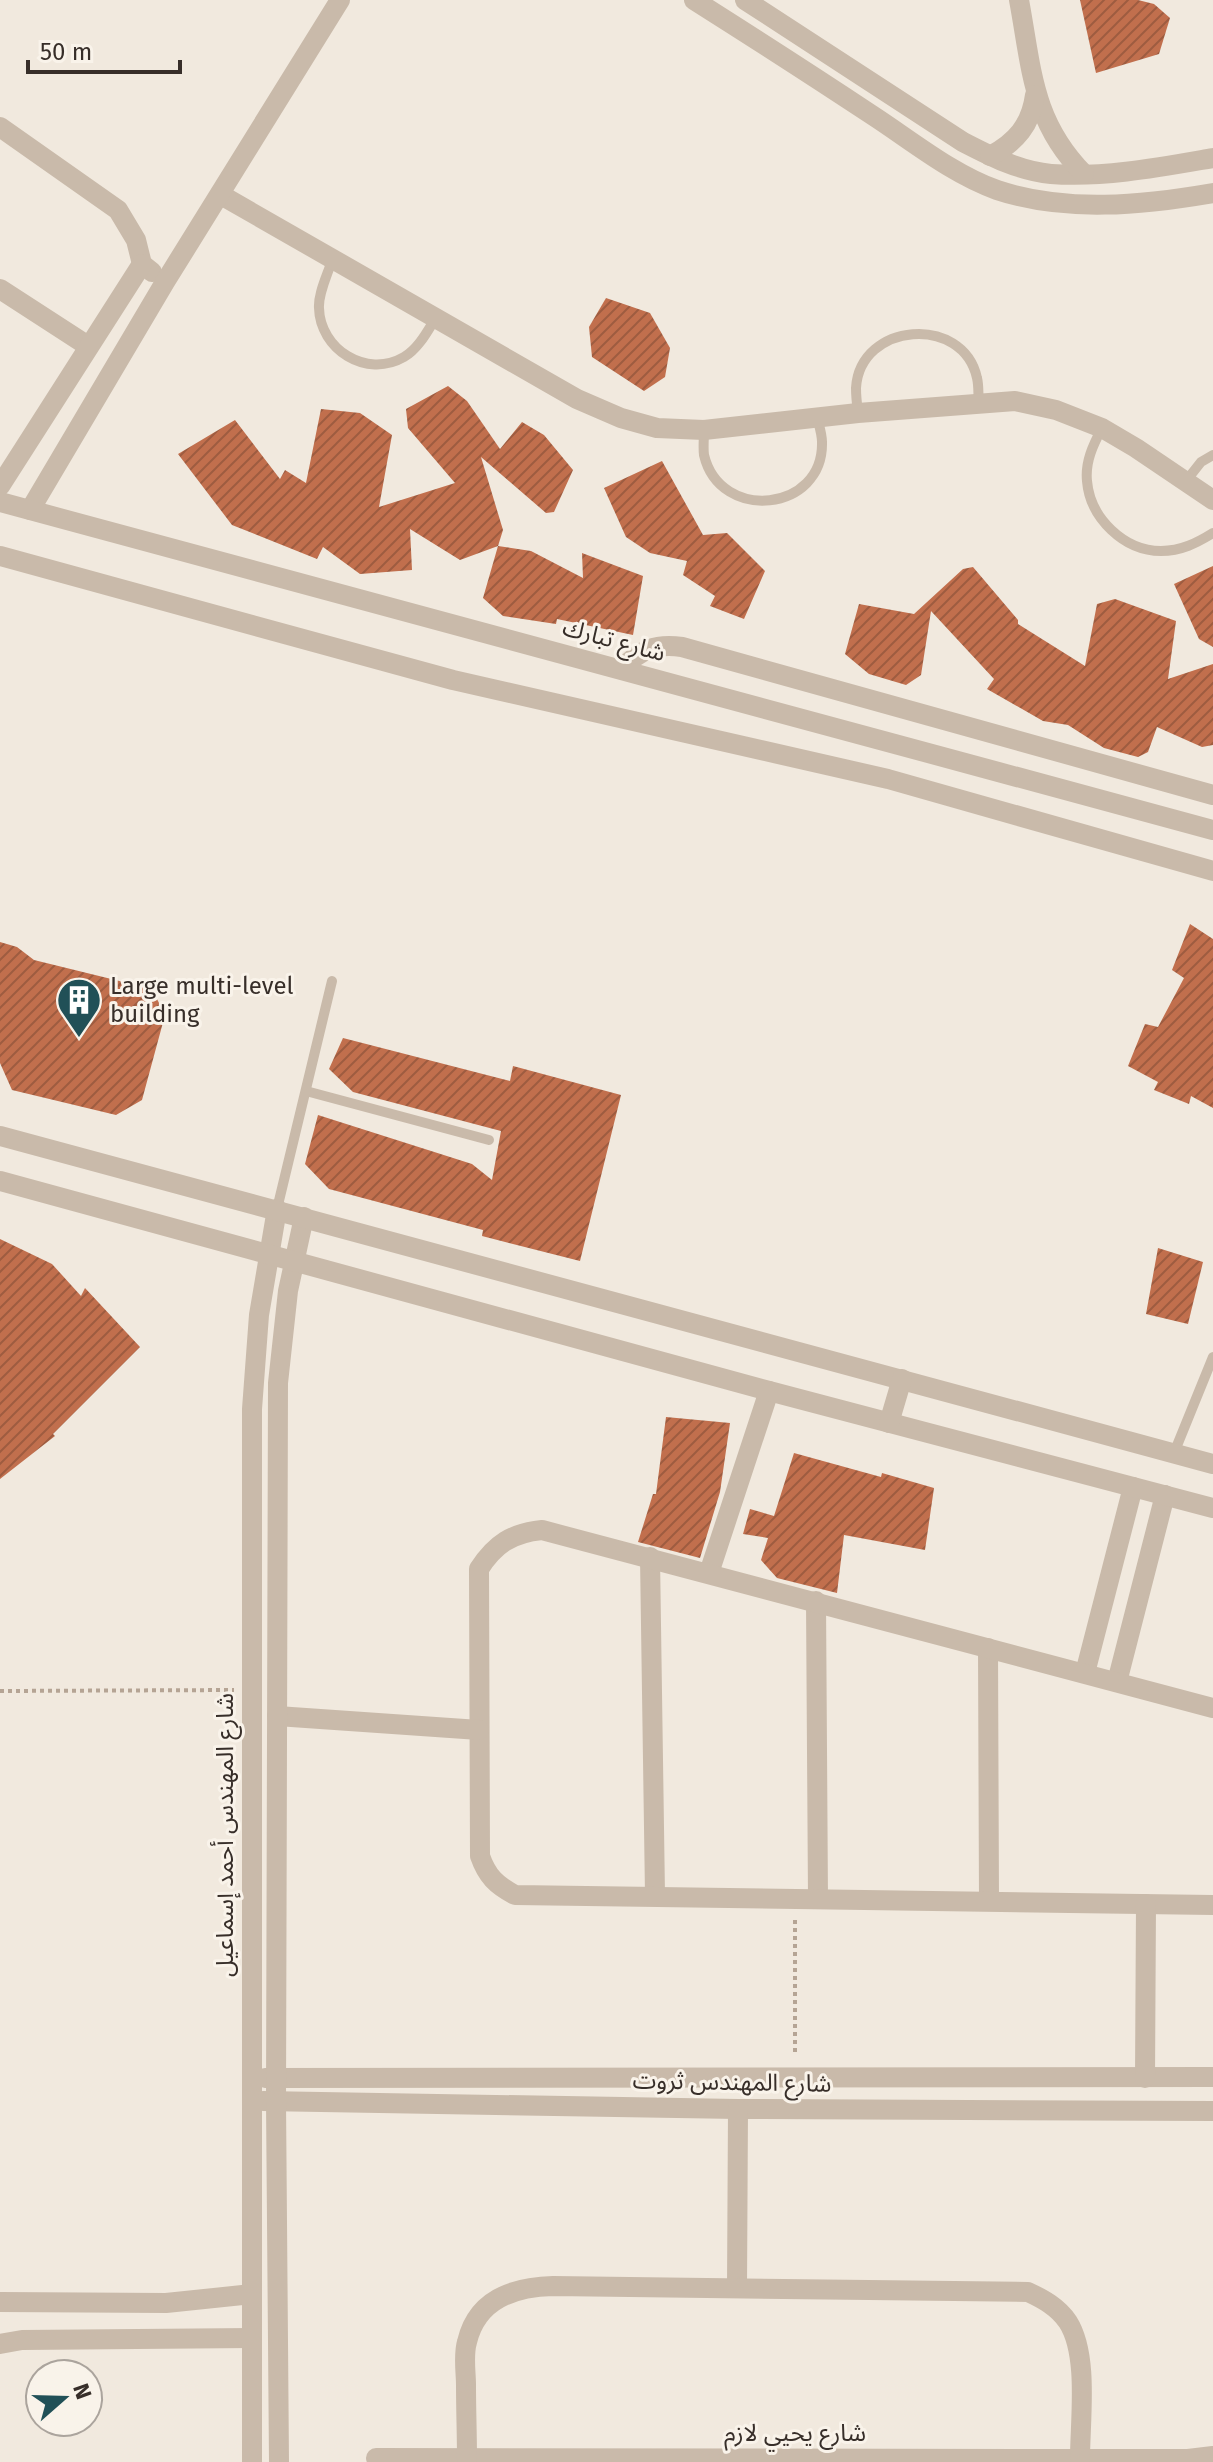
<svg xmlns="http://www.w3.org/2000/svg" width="1213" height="2462" font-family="'Fira Sans','Noto Sans Arabic',sans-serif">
  <defs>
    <pattern id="building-hatch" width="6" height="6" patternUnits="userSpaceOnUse" patternTransform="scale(2)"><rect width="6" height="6" fill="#c16f4d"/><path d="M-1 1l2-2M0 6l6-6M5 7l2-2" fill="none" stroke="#9e5c40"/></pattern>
  </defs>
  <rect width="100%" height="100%" fill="#f1e9de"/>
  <g fill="url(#building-hatch)">
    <path d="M1080 0H1138L1154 4 1170 18 1159 54 1096 73Z"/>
    <path d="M606 298 650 313 670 348 665 377 644 391 592 357 589 327Z"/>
    <path d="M448 386 467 401 500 449 522 422 544 435 573 470 554 512 546 513 481 457 503 530 498 546 460 560 410 529 412 570 360 574 323 547 317 559 232 525 178 454 235 420 280 479 285 470 306 483 321 409 360 413 392 435 379 507 455 483 408 428 406 409Z"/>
    <path d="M662 461 703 535 727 533 765 571 744 619 710 606 715 596 683 575 687 561 650 553 626 537 604 488Z"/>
    <path d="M498 546 531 551 583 578 582 553 643 576 633 635 557 619 556 624 503 616 483 598Z"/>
    <path d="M1213 566V647L1199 639 1174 584Z"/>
    <path d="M973 567 1018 620V624L1085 666 1097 604 1115 599 1176 621 1168 679 1213 664V745L1202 747 1157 727 1148 752 1138 757 1104 748 1068 725 1043 721 987 689 994 679 931 611 921 675 906 685 869 674 845 654 859 604 914 614 963 569Z"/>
    <path d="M1190 924 1213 939V1108L1191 1096 1189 1104 1154 1090 1158 1082 1128 1066 1145 1024 1158 1027 1184 978 1172 970Z"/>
    <path d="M0 942 17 947 34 960 152 989 165 1015 142 1100 116 1115 12 1090 0 1063Z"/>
    <path d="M343 1038 510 1081 513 1066 621 1095 580 1261 482 1236 483 1230 329 1189 305 1164 318 1115 472 1164 492 1180 501 1131 353 1092 329 1069Z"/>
    <path d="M0 1239 52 1264 81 1296 85 1288 140 1347 53 1434 55 1436 0 1479Z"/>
    <path d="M1158 1248 1203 1262 1188 1324 1146 1314Z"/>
    <path d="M666 1417 730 1423 720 1492 700 1558 638 1542 653 1494H656Z"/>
    <path d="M794 1453 881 1477 882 1473 934 1488 925 1550 844 1535 837 1593 777 1578 761 1560 768 1538 743 1534 750 1509 774 1516Z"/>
  </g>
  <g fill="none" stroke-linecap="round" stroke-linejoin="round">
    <g stroke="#b5a494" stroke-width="4" stroke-dasharray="4 4" stroke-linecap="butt">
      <path d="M0 1691 234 1690"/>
      <path d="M795 2052V1917"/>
    </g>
    <g stroke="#c9baaa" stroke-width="10">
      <path d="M332 260C328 274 318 293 319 308 320 349 366 379 404 357 418 349 427 332 435 319"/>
      <path d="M858 413C857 405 856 396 856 388 860 322 963 314 977 378 979 386 978 395 979 404"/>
      <path d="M1102 428C1093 445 1085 462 1087 481 1090 518 1124 551 1161 551 1181 551 1197 543 1213 533"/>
      <path d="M704 430C704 438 703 448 704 455 720 523 824 512 822 442 822 434 819 425 817 417"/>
      <path d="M1186 481 1201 462 1213 455"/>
      <path d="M306 1091 489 1140"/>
      <path d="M277 1209 332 981"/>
      <path d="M1174 1453 1213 1357"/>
    </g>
    <g stroke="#c9baaa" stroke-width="20">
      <path d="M694 0C754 38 813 76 872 115 912 141 952 174 997 190 1066 213 1143 205 1213 193"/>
      <path d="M745 0 963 142C990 156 1019 171 1051 174 1104 178 1161 167 1213 158"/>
      <path d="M1019 0C1032 70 1032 121 1084 174"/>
      <path d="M0 127 118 210 136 240 142 264 152 272"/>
      <path d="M990 156C1016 142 1031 125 1035 95"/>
      <path d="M221 195 577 399 621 418 657 428 704 430 858 413 1015 401 1056 410 1102 428 1136 448 1213 500"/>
      <path d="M0 289 88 346"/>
      <path d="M0 486 142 264"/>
      <path d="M30 510 165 282 340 0"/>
      <path d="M622 669C639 650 656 643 682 647L1213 795"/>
      <path d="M650 1557 655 1895"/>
      <path d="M709 1573 769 1391"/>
      <path d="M816 1601 818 1899"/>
      <path d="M988 1648 989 1901"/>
      <path d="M1085 1673 1133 1487"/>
      <path d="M1117 1682 1165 1495"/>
      <path d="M1213 1708 542 1530C512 1533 495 1544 479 1569L480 1856C487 1876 496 1885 515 1895L1213 1905"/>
      <path d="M277 1716 479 1730"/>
      <path d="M265 2078 1213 2077"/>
      <path d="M1145 2078 1146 1904"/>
      <path d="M263 2101 738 2109 1213 2111"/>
      <path d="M737 2287 738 2109"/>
      <path d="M0 2302 166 2303 252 2294"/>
      <path d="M0 2344 22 2340 252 2338"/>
      <path d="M376 2458 1080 2459H1188L1213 2456"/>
      <path d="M467 2460C467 2435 466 2410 466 2385 466 2372 463 2355 467 2342 477 2299 514 2287 553 2286L1028 2292C1043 2299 1058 2307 1068 2322 1089 2355 1080 2420 1080 2459"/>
      <path d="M252 2462V1409L259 1315 277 1209"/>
      <path d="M279 2462 276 2101 278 1383 288 1291 304 1217"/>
    </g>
    <g stroke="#c9baaa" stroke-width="20">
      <path d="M0 502 1213 830"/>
      <path d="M0 556 453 680 888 779 1213 871"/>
      <path d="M0 1136 1213 1464"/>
      <path d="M0 1181 769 1391 1213 1508"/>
      <path d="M889 1423 902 1379"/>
    </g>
  </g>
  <defs>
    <g id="building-pin" transform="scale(2.3)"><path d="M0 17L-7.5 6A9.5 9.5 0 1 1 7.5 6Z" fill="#215057" stroke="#f9f3ea"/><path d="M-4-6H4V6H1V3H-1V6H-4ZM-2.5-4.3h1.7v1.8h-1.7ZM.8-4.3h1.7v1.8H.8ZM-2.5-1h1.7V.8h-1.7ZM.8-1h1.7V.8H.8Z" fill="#fff"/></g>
  </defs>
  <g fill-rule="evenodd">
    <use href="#building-pin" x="79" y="1000"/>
  </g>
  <g text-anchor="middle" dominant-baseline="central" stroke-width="6" stroke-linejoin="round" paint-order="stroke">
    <g font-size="24" fill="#372e29" stroke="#f9f3ea">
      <text transform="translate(614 640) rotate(15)">شارع تبارك</text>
      <text transform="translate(225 1835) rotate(-90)">شارع المهندس أحمد إسماعيل</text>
      <text transform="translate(732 2082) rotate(1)">شارع المهندس ثروت</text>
      <text x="795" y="2433">شارع يحيي لازم</text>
    </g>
    <g font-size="24" fill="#372e29" stroke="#f9f3ea" text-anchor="start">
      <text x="110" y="986">Large multi-level<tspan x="110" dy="28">building</tspan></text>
    </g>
  </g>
  <g transform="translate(64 2398) rotate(70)"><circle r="38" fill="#f9f3ea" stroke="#aba49d" stroke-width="2"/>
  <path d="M0-6L14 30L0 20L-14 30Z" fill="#215057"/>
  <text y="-12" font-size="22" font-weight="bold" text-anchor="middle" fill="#372e29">N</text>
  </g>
  <path d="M28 60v12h152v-12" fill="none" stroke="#372e29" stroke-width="4"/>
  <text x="40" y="60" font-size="24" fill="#372e29" stroke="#f9f3ea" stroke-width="6" paint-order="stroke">50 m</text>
</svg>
